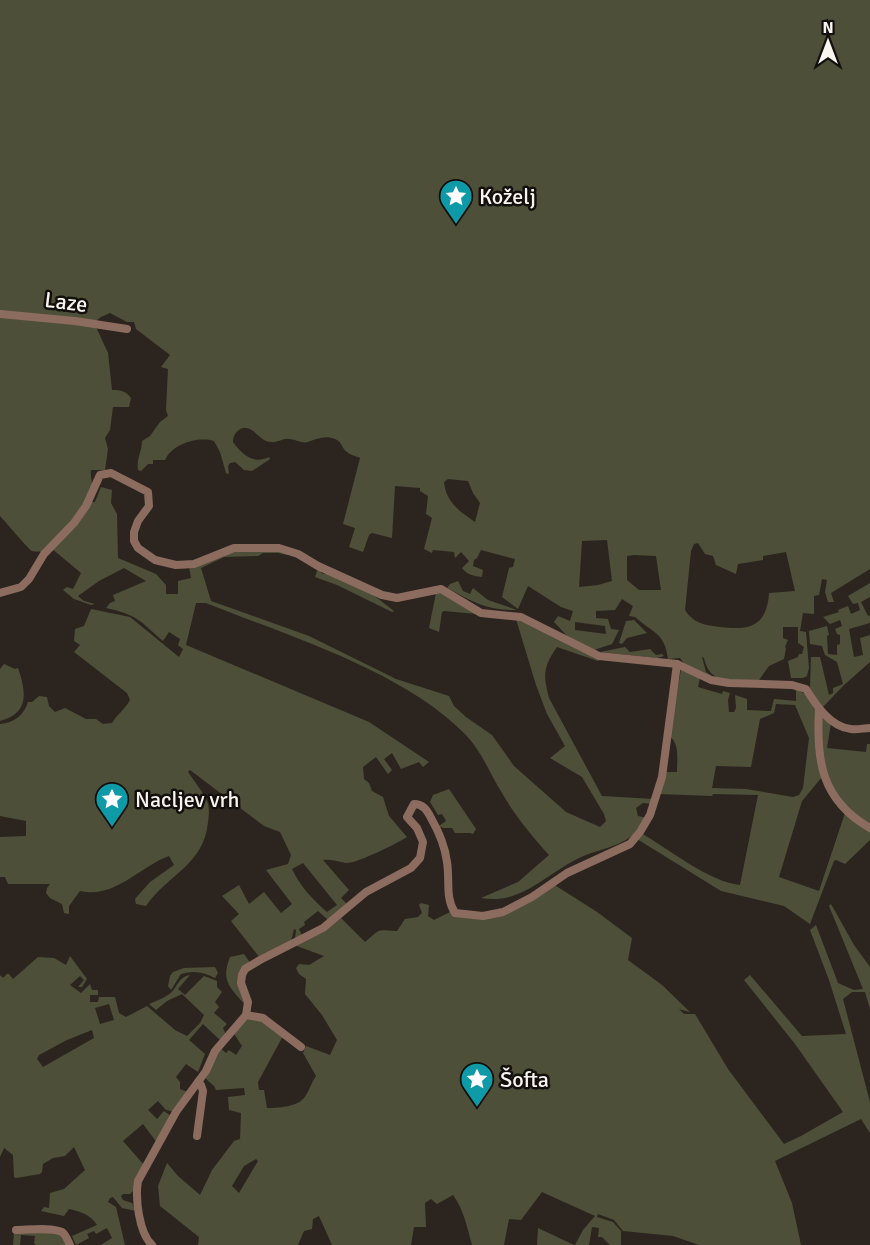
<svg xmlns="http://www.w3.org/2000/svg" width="870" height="1245" font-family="Signika,sans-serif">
  <rect width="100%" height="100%" fill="#2c251f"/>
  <g fill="#4e4f38" fill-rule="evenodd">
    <path d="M0 0H870V569L831 593 834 602H828L825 592 827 580 822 579 819 595 814 596V614L803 613 800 631 806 632 809 668 807 676 803 678H791L788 661 798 657 799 654H802L804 647 798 643V627H783V638L788 640 785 647 786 648 784 659 769 666 759 680C735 680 710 687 704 658L702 657 706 672 715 678 685 665 680 658 668 659C665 633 653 633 635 617L629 616 633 606 622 599 615 610 596 611V618L608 619 611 629 619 630 612 644 594 650 569 638 554 622 558 616 570 621 573 611 561 607 528 586 518 609 502 597 509 568 513 567 515 559 481 550 477 558 474 560 473 566 483 570 482 577C474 576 467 575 462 568L469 561 461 552 455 558 454 552 433 550 432 553 424 549 432 518 426 514 428 496 420 491V488L395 486 392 538 372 533 369 535 363 552 349 547 355 528 343 524 360 458C356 456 350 455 347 452 341 448 343 442 335 439 324 435 317 439 308 442 302 444 295 439 289 439 283 438 278 443 271 442 260 442 254 426 243 428 236 430 233 436 233 442 242 454 253 465 269 457L270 459 252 471 244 470 235 462 230 463 228 466 229 474 226 473 220 452 214 441C198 436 172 444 165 460H153V464H148L141 471 138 470C136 460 142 451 142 441L150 436 160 422 168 416 166 410 168 369 161 367 170 355 136 329 134 322H127L110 313 101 317 97 320 96 327 108 353 112 390C121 390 126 391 131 398L129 407H113L110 430 105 438 108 449 105 470H91C90 475 92 480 92 484 90 505 57 537 42 552 39 551 35 552 32 551 29 550 5 521 0 516ZM448 479 468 481 473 493 480 503 475 522C459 511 446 502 444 482ZM607 540 612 581 598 585 579 587 582 541ZM698 543 705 554 713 556 716 565 736 574 738 564 763 560V556L786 552 795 591 769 593C767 625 751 631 721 627 705 625 694 624 685 610L691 551 694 544ZM634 555 656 556 661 590H639L627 580V556ZM575 622 605 626 606 634 575 630Z"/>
    <path d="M101 487 112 490 111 503 117 514 118 558 156 574 166 585V594H178V581L191 578 189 566C229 552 245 544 289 554L288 555 278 553H263L258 556 224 557 201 568 211 601 309 636 396 679 449 696 454 706 466 717 492 735 514 766 566 812 600 827 606 821 604 814 582 777 550 758 565 746 547 714 536 685 516 619 601 659 598 661 557 647C543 667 543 675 549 698L602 796 654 799 653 804 643 803 636 808 638 816 647 818C643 824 638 832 632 836 616 848 594 850 577 859 544 876 520 905 481 898L518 882 549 855C532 836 515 816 502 793 490 774 482 752 466 735 402 670 290 637 206 603H196L186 645 369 722 429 762 423 767 419 762 401 769 392 753 384 759 392 770 388 774 376 757 363 767 364 779 369 783 372 791 383 797 389 816 407 837C398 843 356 864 346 863 337 862 334 859 323 860L349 890 341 898 348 905 328 920 318 911 304 922 305 925 299 929 303 938 295 939 296 930 294 929 291 941 260 958 231 921 239 914 222 896 239 885 249 904 264 892 281 913 292 904 266 870 288 864 291 855 280 832 264 826 190 770 188 772C194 781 201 789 206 799 210 805 209 815 208 822 204 865 168 874 146 906L136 904 135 899 150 882 174 865 169 856C139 867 115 899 80 891L69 906V914L64 913 62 904 50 898 46 893 47 888 50 884H8L5 877H0V837L26 836V821L0 816V724C14 723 24 715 28 702H32L39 696 47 697 49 706 55 712 65 708 86 719H96L103 724 112 723C117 715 125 709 130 700L127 693 74 652 80 645 74 641 75 629 84 626 91 609 130 617 179 657 183 649 178 645 180 639 169 632 163 641C140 621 138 615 106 608L110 603 115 601 113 595 146 581 124 568 99 581 78 596 84 601 95 604 91 605 74 599 63 590 67 587 73 589 81 573 51 548 89 502H95ZM303 863 337 905 327 912C313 900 300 886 292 869Z"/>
    <path d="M318 568 321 570V573L325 574 327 572 372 594 394 611 392 612 337 585 315 577Z"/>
    <path d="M458 581 463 591 470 594 473 588 488 600 517 610C488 611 471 601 447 588L450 584Z"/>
    <path d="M870 583V597L861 602 868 616 870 615V623L849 629 854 657 863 655 860 638 870 635V662L844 685 822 708 810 688 811 657H820L829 695 833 693V688L843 684 837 662 825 655 822 646 810 644 809 631 827 626 829 635 827 636 828 654 837 655V645L840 644V635L837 634 835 629 842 626 840 620 830 624 823 617 839 612 838 610 848 606 851 614 860 610 858 603 853 604 848 596Z"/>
    <path d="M436 593 444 594 477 614 444 611 442 612 439 632 429 628Z"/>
    <path d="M634 620 647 633 627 638 622 644 619 643 626 621Z"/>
    <path d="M625 647 630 652 650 649 656 655 662 654 664 656 657 658 600 652Z"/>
    <path d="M4 664 15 669 18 668C26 692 30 713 0 721V669Z"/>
    <path d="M681 670 700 678 698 687 722 694 723 691 730 693 728 700 729 712H734L736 708 735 695 747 699V710L771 711 774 699 796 701V689L805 694 817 710V757L822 777 802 801 779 877 819 891 845 813 870 830V840L845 864 836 860 834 861 810 924 784 906 721 891 637 839 641 833C669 849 709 882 740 885L758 795 713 794 712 796 659 794 665 772H677C677 760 680 743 669 736ZM776 704 795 705 809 738 803 788 799 795 793 797 746 789 712 788 716 766 751 767 760 719 774 713Z"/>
    <path d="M821 717 831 723 827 748 866 752 867 744H870V826L841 804 823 770Z"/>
    <path d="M449 789 476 829 473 834 470 833H455L452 828H443L439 826 446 821 442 814 438 815 430 802 433 795Z"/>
    <path d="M553 884 597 912 632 938 628 960 662 985 690 1012 679 1009 684 1014H695L728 1069 784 1144 801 1136 843 1112 795 1044 744 980 750 975 802 1036 846 1034 829 980 810 930 816 925 838 983 854 990 863 989 829 906 831 904 854 945 870 967V1009L865 992H852L843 999 870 1102V1133L861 1119 775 1161 792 1203 801 1245H699L673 1236 623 1231 614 1220 598 1214 597 1217 613 1222 621 1231V1245H610L602 1237H598L599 1228 592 1227 589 1245H575L583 1230 595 1216 542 1192 521 1220 509 1219 504 1245H472C467 1227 464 1210 453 1195L437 1204 431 1199 425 1203 426 1227H414L411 1245H332L319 1216 313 1219 312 1229 304 1231 298 1245H198L199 1237 160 1206 158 1186 167 1163 178 1176 200 1195 212 1170 234 1141 240 1139 241 1113 229 1110 228 1097 245 1095 244 1088 216 1090C214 1083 208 1083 205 1077L220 1048 226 1053 229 1050 236 1055 242 1046 233 1032 247 1019 259 1018 283 1036 258 1082 259 1090H264L267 1108C278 1108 297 1107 304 1098 309 1092 311 1083 316 1076L303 1053 306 1046 330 1055 337 1040 322 1015 305 994 306 979 299 974 296 968 299 964 309 965 324 956 294 945 322 933 341 918 365 942C382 928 375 930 397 931L405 919 418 917 422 913 419 905 421 903 429 905 428 916 434 920 454 910 497 914ZM256 1159 258 1161 239 1193 232 1186 244 1166Z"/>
    <path d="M244 954 251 964 240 974 247 1007C231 988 220 982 230 957Z"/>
    <path d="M70 956 87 979 82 987H78L84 980 80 976 70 985 81 993 90 984 92 990H98V995H90V1002H98L99 997H115L119 1013 126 1017 147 1006 175 1030 187 1036 200 1023 204 1015 182 994 167 1001 156 1010 149 1004C155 1001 162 999 168 995 178 989 177 977 190 975L178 989 185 995 204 976 217 981V987L222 992 215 1002 219 1007 214 1013 227 1024 223 1028 226 1035 221 1041 203 1024 189 1040 205 1054 198 1072 186 1064 176 1077 180 1082V1089L188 1092 175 1112 166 1110 158 1101 148 1110 157 1119 164 1111 171 1116 158 1144 143 1124 123 1141 144 1165 134 1190 130 1194H123L121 1196 123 1200 132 1203 136 1211 122 1208 113 1197 110 1198 108 1202 116 1207 125 1245H101L112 1238 107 1228 96 1234 94 1231 87 1234 89 1238 76 1245 72 1236 97 1225C90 1214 81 1212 69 1209L64 1216 41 1211 44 1207 49 1208 50 1193 64 1189 85 1170 74 1147 65 1156 53 1158 43 1164 42 1172 40 1174 16 1178 14 1177 13 1155 4 1148 0 1157V975L3 978 7 974H9L13 979 38 957 54 958 66 965ZM109 1004 114 1020 100 1024 95 1008ZM92 1030 94 1038 43 1067 37 1059 39 1055 67 1040Z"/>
    <path d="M215 967 218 973 215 978C203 972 194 970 181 974L171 990 168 986 170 976 173 972 184 968Z"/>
    <path d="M538 1228 574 1245H575H537Z"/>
    <path d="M30 1231C48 1232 57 1227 67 1245H36L34 1243 35 1236 21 1235 20 1245H13L14 1233Z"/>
  </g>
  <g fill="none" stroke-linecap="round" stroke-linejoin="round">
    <g stroke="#8d6c60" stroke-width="8">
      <path d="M0 314 75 321 127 329"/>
      <path d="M0 593 21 587 29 579 44 554 74 523 86 506 100 475 111 473 148 492 149 506 138 521 134 532V541L138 548 155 560 176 565 194 564 234 548H279L298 554 318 566 382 595 397 598 441 589 481 613 521 617 599 656 677 664 711 680 729 683 792 685 806 689C816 705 830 727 851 729 857 730 864 728 870 728"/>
      <path d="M819 709C816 760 821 800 870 828"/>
      <path d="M246 1015 263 1018 301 1047"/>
      <path d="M197 1136 203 1091 201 1085 198 1082"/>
      <path d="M16 1230C28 1230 51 1227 62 1232 66 1235 68 1241 70 1245"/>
      <path d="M152 1245C139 1233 135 1198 138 1181L176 1112 206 1071 215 1051 246 1015 248 1002 241 983 242 975 245 969 260 960 323 928 366 892 411 868 420 858 423 842 417 828 407 817 414 804C423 804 427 810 431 818 439 832 445 846 447 862 450 880 445 898 455 913L483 916 503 912 532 897 567 873 630 844 640 832 650 815 662 777 677 664"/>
    </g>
  </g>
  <defs>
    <g id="sight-pin" transform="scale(1.725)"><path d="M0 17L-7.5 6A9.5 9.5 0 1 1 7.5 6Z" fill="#0f9aa8" stroke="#120f0c"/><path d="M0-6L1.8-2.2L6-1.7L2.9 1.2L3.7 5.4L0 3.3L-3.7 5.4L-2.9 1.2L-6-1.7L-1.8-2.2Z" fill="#fff"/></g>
  </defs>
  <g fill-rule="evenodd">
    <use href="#sight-pin" x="456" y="196"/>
    <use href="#sight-pin" x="112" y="799"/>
    <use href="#sight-pin" x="477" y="1079"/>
  </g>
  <g text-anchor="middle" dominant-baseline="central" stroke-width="5" stroke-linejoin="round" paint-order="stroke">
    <g font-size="22" fill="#f9f4f0" stroke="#120f0c" text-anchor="start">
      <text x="479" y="196">Koželj</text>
      <text x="135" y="799">Nacljev vrh</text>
      <text x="500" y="1079">Šofta</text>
    </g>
    <g font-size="22" fill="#f9f4f0" stroke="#120f0c">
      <text transform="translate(66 302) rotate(7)">Laze</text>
    </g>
  </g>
  <g transform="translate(828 42)" stroke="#120f0c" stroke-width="4.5" paint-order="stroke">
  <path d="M0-4.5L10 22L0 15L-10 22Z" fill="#f9f4f0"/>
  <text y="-9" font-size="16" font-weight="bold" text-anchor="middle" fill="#f9f4f0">N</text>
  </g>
</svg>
